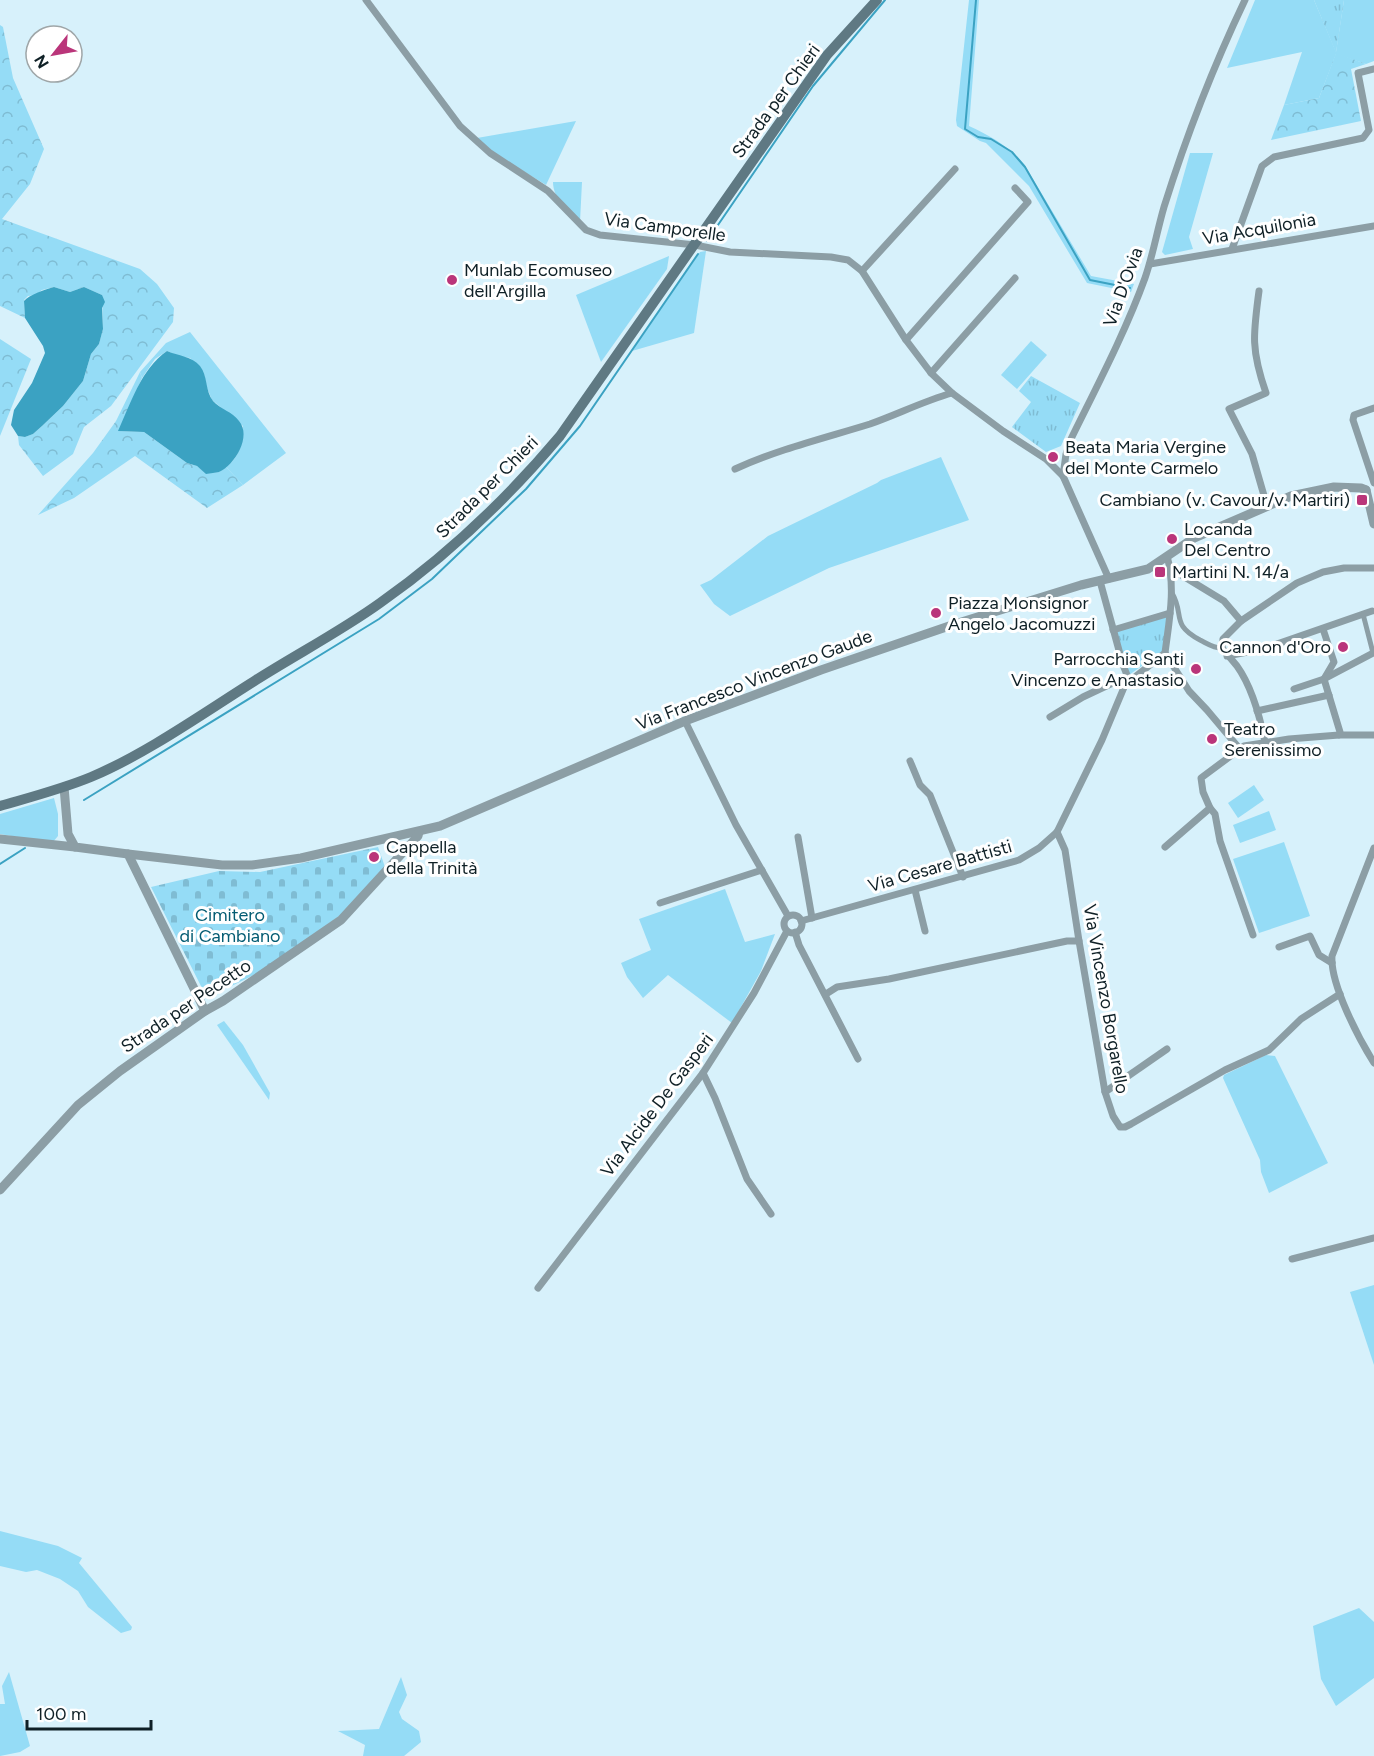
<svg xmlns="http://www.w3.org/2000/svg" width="1374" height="1756" font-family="Figtree,sans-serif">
  <defs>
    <pattern id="forest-crowns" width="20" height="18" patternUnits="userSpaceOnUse" patternTransform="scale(1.5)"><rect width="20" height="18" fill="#95dcf6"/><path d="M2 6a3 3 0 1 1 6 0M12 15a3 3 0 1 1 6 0" fill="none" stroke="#7fbcd3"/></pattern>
    <pattern id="cemetery-stones" width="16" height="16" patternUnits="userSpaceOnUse" patternTransform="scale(1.5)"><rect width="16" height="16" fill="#95dcf6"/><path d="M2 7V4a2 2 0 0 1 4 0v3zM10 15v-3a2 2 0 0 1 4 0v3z" fill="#7fbcd3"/></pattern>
    <pattern id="park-tufts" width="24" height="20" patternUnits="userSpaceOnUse" patternTransform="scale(1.5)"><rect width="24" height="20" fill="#95dcf6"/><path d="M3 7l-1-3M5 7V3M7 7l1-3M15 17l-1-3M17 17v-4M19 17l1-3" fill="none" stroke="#7fbcd3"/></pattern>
  </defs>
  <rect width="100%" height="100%" fill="#d7f1fb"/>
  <g fill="#95dcf6">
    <path d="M969 0H979L969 126C991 136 1008 146 1024 164L1091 276 1134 284 1131 292 1087 283 1029 186 986 143 980 141 957 126 956 120Z"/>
    <path d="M1255 0H1314L1336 52 1344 0H1374V61L1366 64 1336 54 1319 98 1284 105 1302 52 1227 68Z"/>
    <path d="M576 121 546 185 497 155 477 138Z"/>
    <path d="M1190 153H1213L1189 237 1193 249 1165 255 1162 252Z"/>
    <path d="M553 182H582L580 222C568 210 553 199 553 182Z"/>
    <path d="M706 251 694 333 632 351 700 252Z"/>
    <path d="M669 256 667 269 601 362 576 295Z"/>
    <path d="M190 332 286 453 243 485 226 467C240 457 242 443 243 426L212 400 207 388 204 374 190 358 178 356 167 351 155 359 142 378 140 372 166 343Z"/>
    <path d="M1031 341 1047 355 1017 389 1001 375Z"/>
    <path d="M941 457 969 520 829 568 730 616 714 604 700 585 711 580 768 536 877 483 881 480Z"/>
    <path d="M1254 785 1264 800 1238 818 1228 803Z"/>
    <path d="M54 798 58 814V836L52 843 0 834V814Z"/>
    <path d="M1269 811 1276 830 1240 843 1233 825Z"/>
    <path d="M1284 842 1310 916 1259 933 1233 859Z"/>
    <path d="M725 889 745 942 775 934 761 971 732 1023 668 975 643 998 627 977 621 963 651 950 639 919Z"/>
    <path d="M224 1021 243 1045 270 1093 269 1100 217 1025Z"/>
    <path d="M1266 1055 1275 1056 1328 1163 1269 1193 1261 1172 1260 1160 1223 1078 1224 1075Z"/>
    <path d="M1374 1285V1365L1350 1292Z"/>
    <path d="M0 1531 58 1546 82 1558 79 1563 132 1627 131 1630 121 1633 88 1607 78 1591 60 1579 37 1570 26 1572 0 1566Z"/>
    <path d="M1359 1608 1374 1622V1678L1336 1706 1321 1679 1313 1626Z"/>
    <path d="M9 1672 30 1746 20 1752 0 1756V1704H5L2 1686Z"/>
    <path d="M401 1677 407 1695 399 1712 402 1719 419 1731 421 1742 404 1756H363L365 1745 338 1731 379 1729Z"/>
  </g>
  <g fill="url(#forest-crowns)">
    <path d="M0 25 3 27 13 78 44 149 30 184 2 219 140 269 157 284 174 308 173 322 111 406 84 427 73 454 43 476 19 445 18 436 25 437 33 434 42 426 63 406 83 381 91 354 99 344 103 329 102 295 84 287 70 292 54 287 42 290 36 295 28 296 24 300 25 318 0 306Z"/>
    <path d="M1336 53 1366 64 1351 69 1361 121 1271 140 1284 105 1319 98Z"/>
    <path d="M0 339 31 359 0 436Z"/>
    <path d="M140 372 142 378 119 431 144 432 187 463 197 466 206 473 219 472 226 467 243 485 207 508 135 456 74 498 38 515 93 453 116 421Z"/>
  </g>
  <path fill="url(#cemetery-stones)" d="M378 847 385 867 345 912 260 972 207 998 151 887 219 871 260 872Z"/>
  <g fill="url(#park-tufts)">
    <path d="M1314 0H1344L1336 53Z"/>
    <path d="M1031 376 1080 403 1061 446 1046 452 1012 427 1031 402 1019 391Z"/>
    <path d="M1167 615 1163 651 1129 675 1114 631Z"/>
  </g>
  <g fill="#3ba2c2">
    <path d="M54 287 70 292 84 287 102 295 105 302 102 308 103 329 99 344 91 354 83 381 63 406 42 426 33 434 25 437 18 436 11 425 14 410 32 383 45 353 43 346 25 318 24 301C29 295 46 289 54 287Z"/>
    <path d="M167 351C178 356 192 356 200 366 208 376 205 391 213 401 220 409 233 412 239 421 252 436 235 465 219 472 216 473 210 473 206 474L197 466 187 463 144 432 118 431C131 403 141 369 167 351Z"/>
  </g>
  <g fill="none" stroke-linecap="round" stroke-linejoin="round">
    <g stroke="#3ba2c2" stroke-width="2">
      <path d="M976 0 965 129 978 137 991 139 1012 152 1025 167 1090 280 1130 288"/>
      <path d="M707 241 813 86 885 0"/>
      <path d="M84 800 379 619 432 579 526 489 580 426 698 254"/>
      <path d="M0 864 25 848"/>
    </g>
    <g stroke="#8c9ea5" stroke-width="5">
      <path d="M1172 593C1185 615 1170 624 1200 640 1208 644 1213 648 1222 648"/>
      <path d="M1363 614 1373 653"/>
    </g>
    <g stroke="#8c9ea5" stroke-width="7">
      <path d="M366 0 460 126 490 153 548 191 586 230 600 235 695 245 730 252 831 257 848 260 862 271 906 340 931 373 952 393 1003 431 1046 459 1063 476"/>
      <path d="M1232 249 1262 166 1274 157 1363 138 1369 130 1358 73 1374 69"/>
      <path d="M1150 264 1374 226"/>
      <path d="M862 271 955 169"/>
      <path d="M1259 291C1253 335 1251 350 1266 393L1229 409 1252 454 1267 506"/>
      <path d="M906 340 1028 202 1015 188"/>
      <path d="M931 373 1015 278"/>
      <path d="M1374 408 1354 415 1353 420 1374 483"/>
      <path d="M735 469C779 449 825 438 870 424 898 414 924 401 952 393"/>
      <path d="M1172 572 1178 573 1224 601 1241 621"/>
      <path d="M1109 579 1063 476 1066 454 1071 439C1097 386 1125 333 1145 278 1153 255 1157 231 1164 207 1186 137 1213 67 1245 0"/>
      <path d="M1100 581 1123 665 1129 680"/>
      <path d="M1323 629 1334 662 1324 679 1340 732 1339 735"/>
      <path d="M1113 630 1170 613"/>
      <path d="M1165 653 1189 691 1207 710 1239 748"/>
      <path d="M1227 656 1263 649 1372 611"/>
      <path d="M1294 689 1324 679 1373 653"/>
      <path d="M1257 711 1329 695"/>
      <path d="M1050 717 1083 697 1119 680 1125 685"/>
      <path d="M685 721 736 825 788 916"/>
      <path d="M1265 742C1260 717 1252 687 1237 666 1232 660 1227 654 1222 648L1223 639 1241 621 1297 583 1323 572 1344 568H1374"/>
      <path d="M910 761 920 785 930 795 963 877"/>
      <path d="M1210 808 1215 814 1220 841 1253 935"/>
      <path d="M1057 832 1065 850 1079 941 1105 1092 1113 1116 1120 1127H1125L1131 1124 1225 1070 1269 1050 1301 1019 1340 994"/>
      <path d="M798 837 812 918"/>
      <path d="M1165 847 1210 808 1203 792 1201 778 1244 746 1289 739 1339 735H1374"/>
      <path d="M1374 848 1332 956C1330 984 1359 1039 1374 1063"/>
      <path d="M915 890 925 931"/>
      <path d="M660 903 762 870"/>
      <circle cx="793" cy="924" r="9"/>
      <path d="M801 921 1019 860 1039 848 1057 832 1102 740 1125 685 1165 653C1169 621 1176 588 1167 556"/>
      <path d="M795 932 799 945 858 1059"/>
      <path d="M1279 947 1310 936 1319 955 1332 963"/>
      <path d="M826 994 837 987 889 979 1067 941H1079"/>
      <path d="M703 1073 715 1098 747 1179 771 1214"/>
      <path d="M1105 1092 1167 1049"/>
      <path d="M1292 1259 1374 1238"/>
      <path d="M538 1288 703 1073 754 993 787 931"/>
    </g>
    <g stroke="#8c9ea5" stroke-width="9">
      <path d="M1366 490 1374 524"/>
      <path d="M64 787 68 834 75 847 128 854 205 1011"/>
      <path d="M0 839 75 847"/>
      <path d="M128 854 222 865H252L301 858 440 826 685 721 821 670 955 624 1081 585 1148 569 1194 538 1291 496 1334 487 1361 488 1366 490"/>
      <path d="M0 1190 78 1105 120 1071 205 1011 223 1001 341 920 418 836 419 832"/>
    </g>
    <path stroke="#5f7983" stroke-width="10" d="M0 806C31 797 62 789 91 777 146 754 205 712 256 680 297 654 341 631 380 603 447 556 507 499 560 436L827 55 877 0"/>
  </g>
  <g fill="#ba357a" stroke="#fff" stroke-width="2">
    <circle cx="452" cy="280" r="6"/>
    <circle cx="1053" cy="457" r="6"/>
    <rect x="1356" y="494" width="12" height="12" rx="3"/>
    <circle cx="1172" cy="539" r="6"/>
    <rect x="1154" y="566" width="12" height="12" rx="3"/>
    <circle cx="936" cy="613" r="6"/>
    <circle cx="1343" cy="647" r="6"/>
    <circle cx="1196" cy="669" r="6"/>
    <circle cx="1212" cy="739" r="6"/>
    <circle cx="374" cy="857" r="6"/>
  </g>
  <g text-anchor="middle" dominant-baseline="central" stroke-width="6" stroke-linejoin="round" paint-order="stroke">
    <g font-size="18" fill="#0f2026" stroke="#fff">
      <text transform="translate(776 101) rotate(-54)">Strada per Chieri</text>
      <text transform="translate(665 227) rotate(8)">Via Camporelle</text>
      <text transform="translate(1259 229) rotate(-10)">Via Acquilonia</text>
      <text transform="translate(1123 287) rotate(-70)">Via D'Ovia</text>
      <text transform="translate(487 487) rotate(-45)">Strada per Chieri</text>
      <text transform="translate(754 680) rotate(-21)">Via Francesco Vincenzo Gaude</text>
      <text transform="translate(940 866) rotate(-16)">Via Cesare Battisti</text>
      <text transform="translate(1106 999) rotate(80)">Via Vincenzo Borgarello</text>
      <text transform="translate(186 1006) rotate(-34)">Strada per Pecetto</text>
      <text transform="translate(657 1105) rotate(-53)">Via Alcide De Gasperi</text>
    </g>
    <g font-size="18" fill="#0f2026" stroke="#fff" text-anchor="start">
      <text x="464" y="270">Munlab Ecomuseo<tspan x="464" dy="21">dell'Argilla</tspan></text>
      <text x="1065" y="447">Beata Maria Vergine<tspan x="1065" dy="21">del Monte Carmelo</tspan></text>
      <text x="1350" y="500" text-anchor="end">Cambiano (v. Cavour/v. Martiri)</text>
      <text x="1184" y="529">Locanda<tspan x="1184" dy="21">Del Centro</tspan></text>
      <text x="1172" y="572">Martini N. 14/a</text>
      <text x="948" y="603">Piazza Monsignor<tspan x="948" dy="21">Angelo Jacomuzzi</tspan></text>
      <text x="1331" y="647" text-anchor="end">Cannon d'Oro</text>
      <text x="1184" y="659" text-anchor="end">Parrocchia Santi<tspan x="1184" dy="21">Vincenzo e Anastasio</tspan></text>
      <text x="1224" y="729">Teatro<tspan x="1224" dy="21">Serenissimo</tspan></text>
      <text x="386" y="847">Cappella<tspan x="386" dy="21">della Trinità</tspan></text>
    </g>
    <g font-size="18" fill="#035b72" stroke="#fff">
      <text x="230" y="915">Cimitero<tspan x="230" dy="21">di Cambiano</tspan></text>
    </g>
  </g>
  <g transform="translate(54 54) rotate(239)"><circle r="28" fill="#ffffff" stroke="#9fa6a8" stroke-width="1.5"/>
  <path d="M0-4.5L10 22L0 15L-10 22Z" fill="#ba357a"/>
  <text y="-9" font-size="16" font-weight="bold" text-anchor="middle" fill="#0f2026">N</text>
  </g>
  <path d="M27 1720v9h124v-9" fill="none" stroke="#0f2026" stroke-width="3"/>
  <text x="36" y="1720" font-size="18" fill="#0f2026" stroke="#ffffff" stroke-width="4.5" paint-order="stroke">100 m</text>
</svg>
